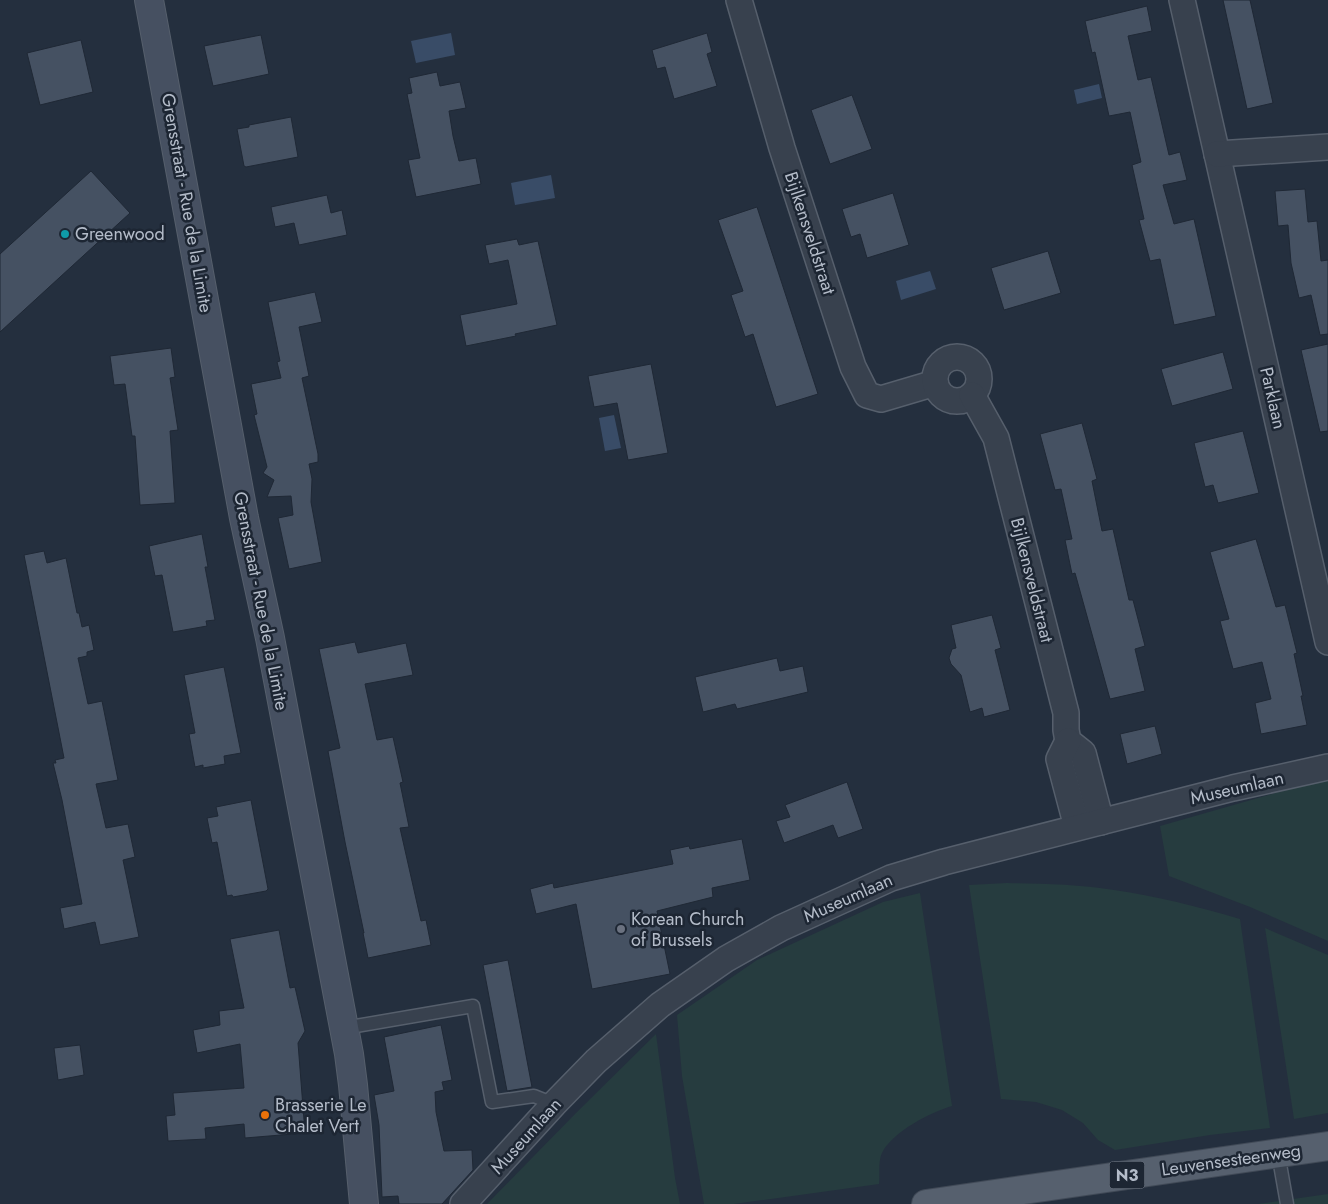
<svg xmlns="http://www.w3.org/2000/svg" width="1328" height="1204" font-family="Jost,sans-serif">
  <rect width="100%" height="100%" fill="#242f3e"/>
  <g fill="#263c3f">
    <path d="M1328 778V941L1250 907 1169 876 1160 826Z"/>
    <path d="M1007 883C1042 884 1078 884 1114 890 1157 896 1199 907 1240 919L1270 1128 1210 1135 1115 1150 1098 1140 1083 1123 1062 1110 1036 1102 1001 1099 969 885Z"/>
    <path d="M920 893 952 1106C931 1112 892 1132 882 1153 878 1161 880 1175 879 1184L734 1204H704L682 1076 677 1015 757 960 883 902Z"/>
    <path d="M1265 928 1328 955V1113L1294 1119Z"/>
    <path d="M656 1034 675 1178 680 1204H487L576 1113Z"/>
    <path d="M1328 1194V1204H1258Z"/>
  </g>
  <g fill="#394c67">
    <path d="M451 33 455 55 416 63 411 41Z"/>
    <path d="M1099 84 1102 98 1077 104 1074 90Z"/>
    <path d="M551 175 555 198 515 205 511 183Z"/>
    <path d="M930 271 936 289 901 300 896 281Z"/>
    <path d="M614 415 621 448 605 451 599 418Z"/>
  </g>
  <g fill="#455162" stroke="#1f2835">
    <path d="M1223 0H1250L1273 103 1247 109Z"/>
    <path d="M1147 6 1152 31 1128 36 1138 80 1151 77 1169 155 1180 152 1187 180 1163 185 1174 224 1194 219 1216 316 1174 325 1160 259 1150 261 1139 220 1144 219 1132 165 1141 162 1130 112 1109 116 1095 52 1092 53 1085 21Z"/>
    <path d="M707 33 712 52 707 54 717 86 674 99 665 67 657 69 652 50Z"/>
    <path d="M261 35 269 74 213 86 204 46Z"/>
    <path d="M81 40 93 92 40 105 27 53Z"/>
    <path d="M437 72 440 86 460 82 466 108 449 111 453 136 459 161 476 158 481 184 416 197 408 160 420 158 407 94 412 93 409 78Z"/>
    <path d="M852 95 872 149 830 164 811 110Z"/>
    <path d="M291 117 298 157 246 167 244 166 237 129 249 127V125Z"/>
    <path d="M91 171 130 213 0 332V254Z"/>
    <path d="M1305 189 1308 222 1317 221 1321 261 1328 260V334L1320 335 1311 295 1299 298 1291 263 1288 225 1278 226 1275 191Z"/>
    <path d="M893 193 909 245 867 258 860 234 851 237 842 209Z"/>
    <path d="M327 195 331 213 342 210 347 235 299 245 294 223 275 227 271 207Z"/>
    <path d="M757 207 818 394 776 407 753 334 745 337 731 295 743 291 718 220Z"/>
    <path d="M517 239 519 245 538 241 557 325 515 334 516 336 466 346 460 315 517 304 508 260 489 264 485 245Z"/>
    <path d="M1048 251 1061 293 1004 310 991 268Z"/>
    <path d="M315 292 322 322 299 327 309 376 302 378 318 454V462L309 464 312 479 311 502 322 562 289 569 278 518 293 515 291 496 267 497 274 480 263 473 267 467 254 415 257 414 251 384 281 378 277 362 280 361 268 302Z"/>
    <path d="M1328 344V431L1320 432 1301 350Z"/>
    <path d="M171 348 175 377 170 378 178 430 170 431 175 503 140 505 135 436H132L125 384 114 385 110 356Z"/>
    <path d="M1223 352 1233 389 1172 406 1161 369Z"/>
    <path d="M651 364 668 453 628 460 617 403 594 407 588 376Z"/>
    <path d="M1082 423 1097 479 1092 481 1102 531 1113 529 1129 600H1133L1145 646 1135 649 1145 691 1110 699 1075 573 1072 574 1065 540 1072 539 1061 489 1055 490 1040 434Z"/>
    <path d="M1243 431 1259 493 1218 503 1213 485 1205 487 1194 443Z"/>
    <path d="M202 534 208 567H205L215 620 206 621 207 626 173 632 162 575 155 576 149 546Z"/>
    <path d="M1256 539 1276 607 1285 605 1297 653 1294 654 1303 696H1301L1307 725 1261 734 1255 703 1271 699 1262 662 1233 669 1220 621 1229 619 1210 552Z"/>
    <path d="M44 551 47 563 66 558 77 613H79L82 627 89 625 94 650 87 652V656L78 658 88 704 102 701 118 780 96 784 106 828 128 824 135 857 123 860 139 937 100 945 95 922 64 929 60 908 82 904 62 800 53 763H56L55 760 64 758 24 555Z"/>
    <path d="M992 615 1001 648 995 650 1010 710 984 717 982 708 970 712 961 675 951 664 949 658 952 649 956 648 951 625Z"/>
    <path d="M355 642 358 653 406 643 413 675 365 684 377 740 393 737 403 782 400 783 409 827 400 828 421 921 426 920 431 945 368 958 363 933H364L345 842 328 751 340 748 319 649Z"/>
    <path d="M777 658 780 671 803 666 808 692 737 709 735 704 703 712 695 677Z"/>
    <path d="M224 667 241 753 224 756 225 764 203 768V765L195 767 189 734 195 733 184 675Z"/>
    <path d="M1155 726 1162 754 1127 764 1120 734Z"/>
    <path d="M847 782 863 829 838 838 833 825 784 843 776 821 790 817 785 805Z"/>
    <path d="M251 800 268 889 266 891 233 897 232 895 227 896 217 842 212 843 207 818 218 816 216 807Z"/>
    <path d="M742 839 750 880 712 888 713 897 657 911 670 974 592 989 576 904 536 914 530 889 553 883 554 888 673 864 670 850 689 846 690 849Z"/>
    <path d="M279 930 290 988 295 987 305 1031 298 1043 305 1133 245 1138 244 1124 205 1128 206 1139 168 1141 166 1116 175 1115 173 1093 244 1088 240 1044 197 1053 193 1030 220 1025 219 1011 244 1008 230 939Z"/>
    <path d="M508 960 532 1087 507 1091 483 965Z"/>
    <path d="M441 1025 452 1080 442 1082 444 1090 435 1092 436 1112 444 1151 472 1150 473 1170 442 1204H399L398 1196 382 1197 379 1125 374 1095 394 1091 384 1037Z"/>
    <path d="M80 1045 84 1075 58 1080 54 1048Z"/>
  </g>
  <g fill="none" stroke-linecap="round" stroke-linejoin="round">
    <g stroke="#565f6c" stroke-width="15">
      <g id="lane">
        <path d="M344 1028 473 1006 492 1102 534 1096 554 1104"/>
        <path d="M1278 1153 1287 1204"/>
      </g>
    </g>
    <g stroke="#565f6c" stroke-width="28">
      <g id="street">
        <path d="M739 0 782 148 853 367 867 395 881 399 935 383"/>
        <path d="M1182 0 1328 642"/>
        <path d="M1217 154 1328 147"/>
        <circle cx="957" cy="379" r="22"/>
        <path d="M972 395 996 438 1066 713V730L1068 741 1083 753 1101 822"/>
        <path d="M1068 741 1059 759 1077 827"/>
        <path d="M463 1204 554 1104 596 1061 660 1005 726 959 781 928 891 878 944 862 1233 788 1328 767"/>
      </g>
    </g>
    <g stroke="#565f6c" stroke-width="30">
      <path id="secondary" d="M149 0 244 518 270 638 349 1054 353 1085 364 1204"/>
    </g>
    <g stroke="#414a57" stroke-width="30">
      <path id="primary" d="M926 1204 1328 1146"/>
    </g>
    <use href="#lane" stroke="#38414e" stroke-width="12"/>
    <use href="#street" stroke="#38414e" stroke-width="25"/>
    <use href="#secondary" stroke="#465061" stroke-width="28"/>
    <use href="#primary" stroke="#56606e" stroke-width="28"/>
  </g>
  <circle fill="#0f9aa8" stroke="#1d2633" stroke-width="2" cx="65" cy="234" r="5"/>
  <circle fill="#6b7280" stroke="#1d2633" stroke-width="2" cx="621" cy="929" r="5"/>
  <circle fill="#e8710a" stroke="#1d2633" stroke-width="2" cx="265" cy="1115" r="5"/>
  <g text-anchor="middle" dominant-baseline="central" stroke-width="5" stroke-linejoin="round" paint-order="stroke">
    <rect fill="#1d2633" stroke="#878f9c" stroke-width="1" x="1109.5" y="1161.5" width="35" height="27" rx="4"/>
    <g font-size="16" font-weight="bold" fill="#b4bcc9">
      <text x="1127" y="1175">N3</text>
    </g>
    <g font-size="18" fill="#b4bcc9" stroke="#1d2633">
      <text transform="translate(187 203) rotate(80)">Grensstraat - Rue de la Limite</text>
      <text transform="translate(810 233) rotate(72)">Bijlkensveldstraat</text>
      <text transform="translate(1273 398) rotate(77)">Parklaan</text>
      <text transform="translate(1032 580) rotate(76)">Bijlkensveldstraat</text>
      <text transform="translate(261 601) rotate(79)">Grensstraat - Rue de la Limite</text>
      <text transform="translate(1237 788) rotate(-13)">Museumlaan</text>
      <text transform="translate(848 898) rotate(-24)">Museumlaan</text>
      <text transform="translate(526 1136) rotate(-48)">Museumlaan</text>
      <text transform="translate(1231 1160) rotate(-8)">Leuvensesteenweg</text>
    </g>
    <g font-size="18" fill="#b4bcc9" stroke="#1d2633" text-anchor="start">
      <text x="75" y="234">Greenwood</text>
      <text x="631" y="919">Korean Church<tspan x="631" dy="21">of Brussels</tspan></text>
      <text x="275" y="1105">Brasserie Le<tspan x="275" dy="21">Chalet Vert</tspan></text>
    </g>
  </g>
</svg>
